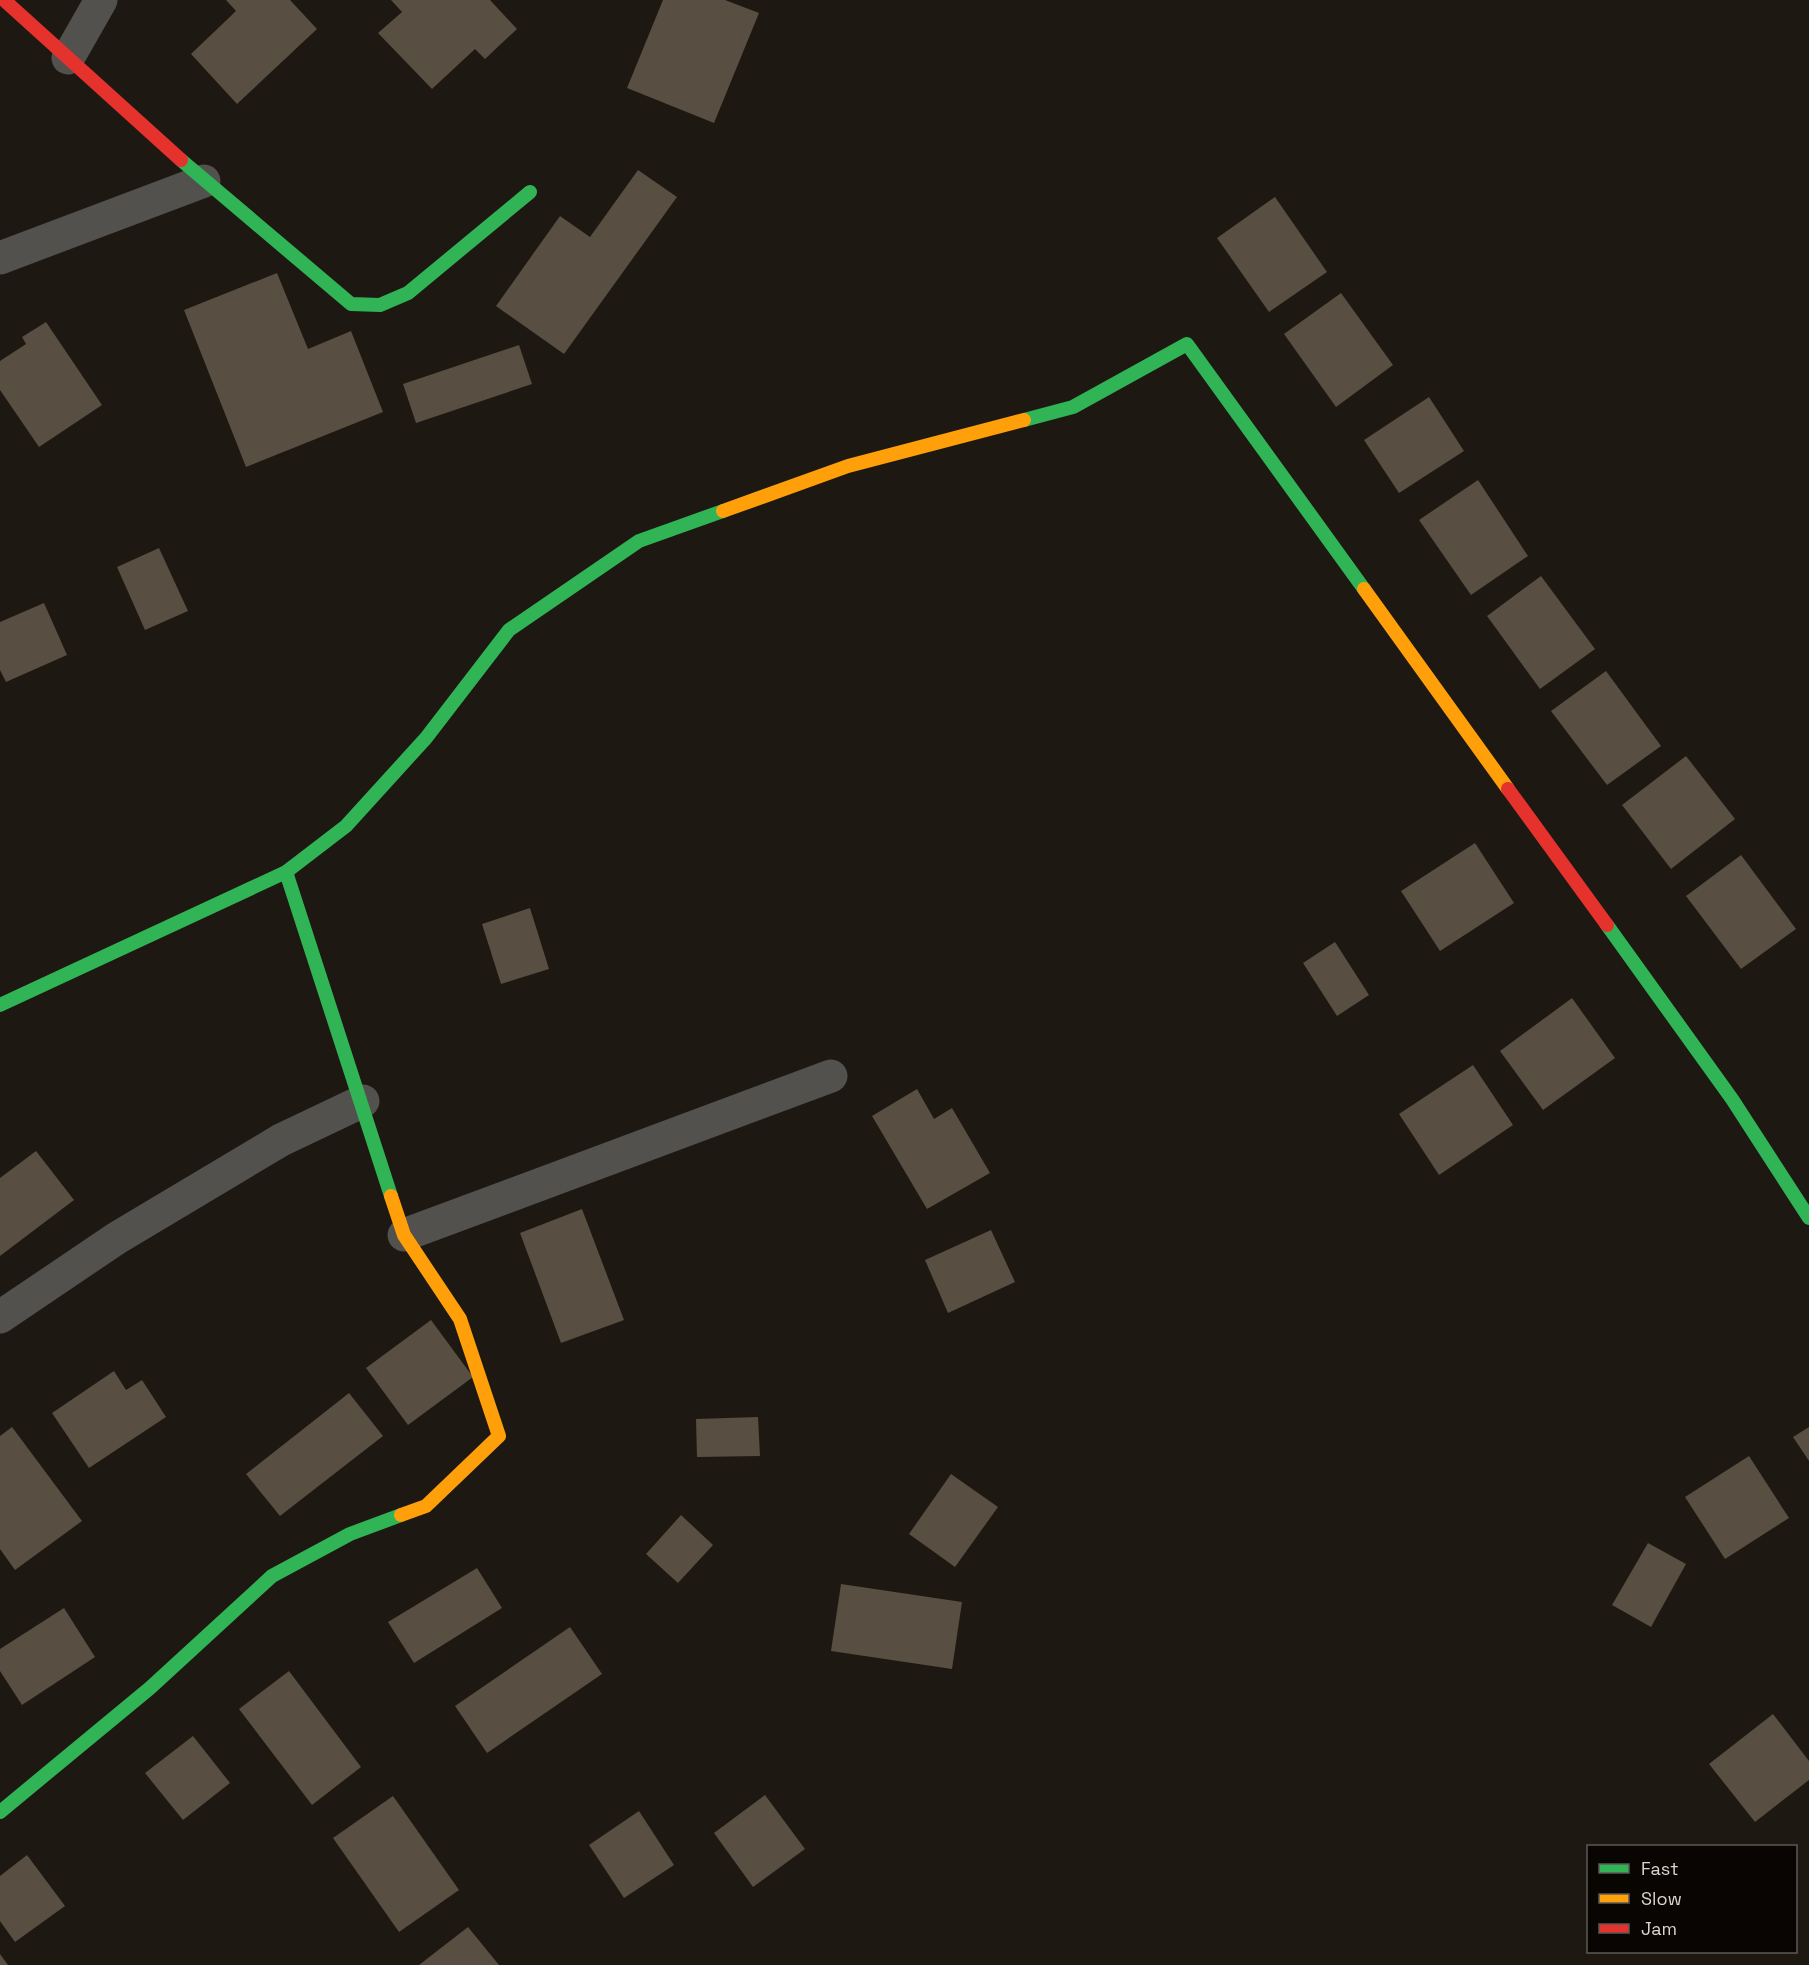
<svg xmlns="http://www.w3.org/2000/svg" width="1809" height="1965" font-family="'Space Grotesk',sans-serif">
  <rect width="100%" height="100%" fill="#1d1812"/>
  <g fill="#584e41">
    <path d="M226 0H290L317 29 237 104 191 54 236 11Z"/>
    <path d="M391 0H490L517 29 485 59 475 49 432 89 378 33 402 12Z"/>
    <path d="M663 0H725L759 13 714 123 627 88Z"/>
    <path d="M638 170 677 197 564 354 496 306 560 216 590 237Z"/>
    <path d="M1275 197 1327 272 1269 312 1217 238Z"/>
    <path d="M277 273 308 349 351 331 383 412 246 467 184 310Z"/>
    <path d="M1341 293 1393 365 1336 407 1284 334Z"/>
    <path d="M46 322 102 405 39 447 0 390V361L26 344 22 337Z"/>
    <path d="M519 345 532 384 416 423 403 384Z"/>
    <path d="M1429 397 1464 451 1399 493 1364 440Z"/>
    <path d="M1478 480 1528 556 1471 595 1419 520Z"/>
    <path d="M159 548 188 611 145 630 117 567Z"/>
    <path d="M1541 576 1595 649 1540 689 1487 616Z"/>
    <path d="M44 603 67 655 6 682 0 670V622Z"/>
    <path d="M1606 671 1661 746 1607 785 1551 711Z"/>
    <path d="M1686 756 1735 819 1671 869 1622 805Z"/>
    <path d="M1475 843 1514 903 1440 951 1401 891Z"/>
    <path d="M1741 855 1796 929 1741 969 1686 896Z"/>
    <path d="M530 908 549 969 501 984 482 924Z"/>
    <path d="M1335 942 1369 995 1337 1016 1303 963Z"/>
    <path d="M1572 998 1615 1058 1543 1110 1500 1051Z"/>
    <path d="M1473 1065 1513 1125 1439 1175 1399 1114Z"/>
    <path d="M917 1089 934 1119 952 1108 990 1173 927 1209 872 1116Z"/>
    <path d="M36 1151 74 1200 0 1256V1178Z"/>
    <path d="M582 1209 624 1320 561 1343 520 1233Z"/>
    <path d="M991 1230 1015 1282 948 1313 925 1260Z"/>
    <path d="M431 1320 473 1377 408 1425 366 1368Z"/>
    <path d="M114 1371 126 1390 142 1380 166 1417 89 1468 52 1413Z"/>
    <path d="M349 1393 383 1436 280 1516 246 1474Z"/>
    <path d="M758 1417 760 1456 697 1457 696 1419Z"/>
    <path d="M12 1427 82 1521 15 1570 0 1549V1436Z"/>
    <path d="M1809 1427V1461L1793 1437Z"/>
    <path d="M1749 1456 1789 1518 1725 1559 1685 1497Z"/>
    <path d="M951 1474 998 1507 955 1567 909 1534Z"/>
    <path d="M681 1515 713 1545 678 1583 646 1554Z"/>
    <path d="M1648 1543 1686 1564 1651 1627 1612 1605Z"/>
    <path d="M477 1568 502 1608 414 1663 388 1622Z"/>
    <path d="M841 1584 962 1602 952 1669 831 1651Z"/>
    <path d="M64 1608 95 1657 22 1705 0 1671V1649Z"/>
    <path d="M570 1627 602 1674 487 1753 455 1706Z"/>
    <path d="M289 1671 361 1767 312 1805 239 1709Z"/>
    <path d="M1773 1714 1809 1761V1780L1755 1822 1709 1764Z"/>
    <path d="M193 1736 230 1783 183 1820 145 1773Z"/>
    <path d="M765 1795 805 1849 753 1887 714 1833Z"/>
    <path d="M393 1796 459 1890 399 1932 333 1838Z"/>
    <path d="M639 1811 674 1865 624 1898 589 1845Z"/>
    <path d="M27 1855 65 1906 15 1942 0 1921V1876Z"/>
    <path d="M468 1927 499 1965H419Z"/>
    <path d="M0 1954 8 1965H0Z"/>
  </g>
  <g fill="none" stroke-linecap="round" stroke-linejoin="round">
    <g stroke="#53514d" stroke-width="33">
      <path d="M68 58 101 0"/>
      <path d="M0 258 204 181"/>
      <path d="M404 1235 831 1076"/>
      <path d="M0 1317 117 1238 281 1140 363 1101"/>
    </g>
    <g stroke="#30b455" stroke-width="14">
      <path d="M181 160 351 304 380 305 408 293 530 192"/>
      <path d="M1024 420 1073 407 1187 344 1364 589"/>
      <path d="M286 872 346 826 426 738 509 630 639 541 723 511"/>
      <path d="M1607 925 1732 1099 1809 1218"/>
      <path d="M0 1005 286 872 391 1196"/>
      <path d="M0 1812 150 1688 272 1576 350 1534 401 1515"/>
    </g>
    <g stroke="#ff9f0a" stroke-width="14">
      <path d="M723 511 848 466 1024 420"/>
      <path d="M1364 589 1508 789"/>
      <path d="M391 1196 404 1235 460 1319 499 1436 426 1506 401 1515"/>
    </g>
    <g stroke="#e5322d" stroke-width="14">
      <path d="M4 0 181 160"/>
      <path d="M1508 789 1607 925"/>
    </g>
  </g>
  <rect x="1587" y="1845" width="210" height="108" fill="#080503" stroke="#5c5854" stroke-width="1.5"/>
  <rect x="1599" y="1864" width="30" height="9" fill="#30b455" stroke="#5c5854" stroke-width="1.5"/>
  <text x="1641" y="1875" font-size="18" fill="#dbd5ce">Fast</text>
  <rect x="1599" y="1894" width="30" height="9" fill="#ff9f0a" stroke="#5c5854" stroke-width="1.5"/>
  <text x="1641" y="1905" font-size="18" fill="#dbd5ce">Slow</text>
  <rect x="1599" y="1924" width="30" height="9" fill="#e5322d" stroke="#5c5854" stroke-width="1.5"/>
  <text x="1641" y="1935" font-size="18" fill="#dbd5ce">Jam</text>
</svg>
